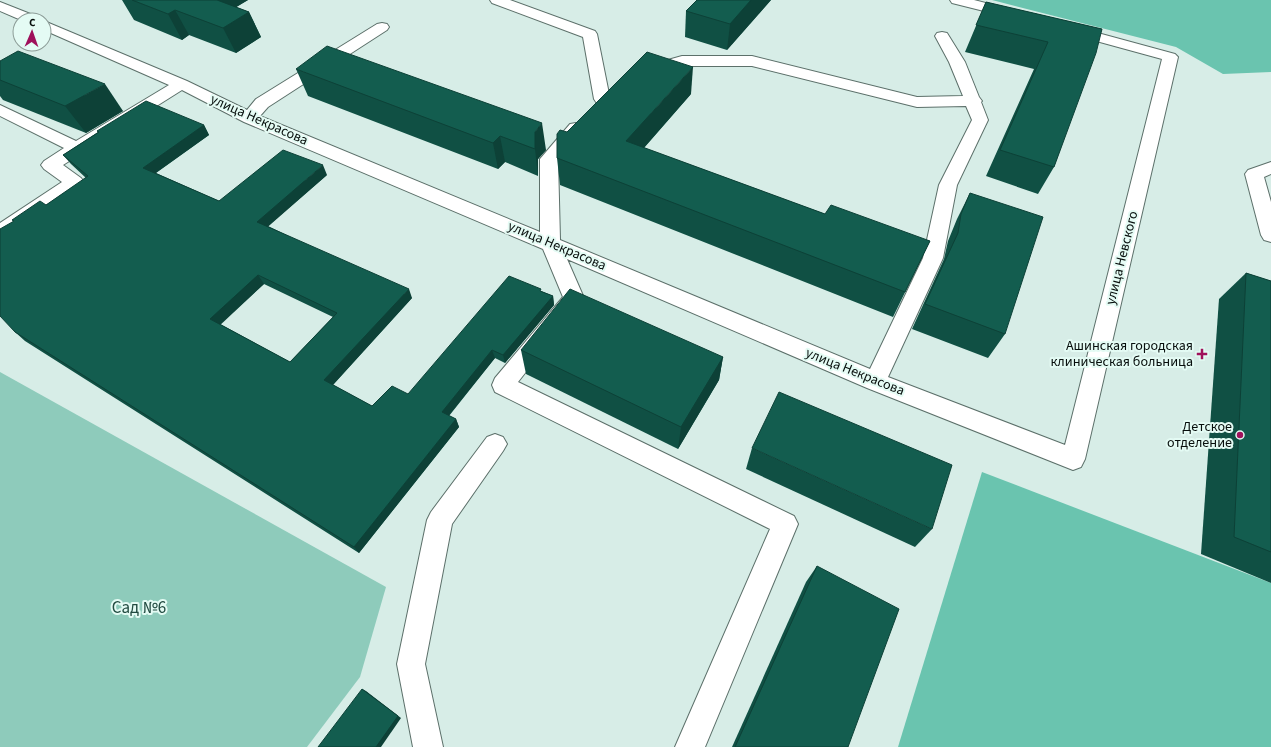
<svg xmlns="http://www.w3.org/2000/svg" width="1271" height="747" font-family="'Source Sans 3',sans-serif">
  <rect width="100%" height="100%" fill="#d7ede7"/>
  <path fill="#8ecbbb" d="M0 372 386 587 360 677 307 747H0Z"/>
  <g fill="#6ac4af">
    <path d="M992 0H1271V72L1223 74 1176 47Z"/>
    <path d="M982 472 1271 583V747H898Z"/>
  </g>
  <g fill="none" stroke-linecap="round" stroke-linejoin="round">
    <g stroke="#5c706a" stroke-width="2">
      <g id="minor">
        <path d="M490 0H510L595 31 597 34 610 99 608 102 602 104 596 102 594 99 583 37 492 3Z"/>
        <path d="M950 0H974L1017 11 1019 14 1017 17 1012 18 952 3Z"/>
        <path d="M0 2 38 17 40 20H21L0 11Z"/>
        <path d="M44 21 187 81 247 110 256 99 377 24 382 23 387 24 389 27 387 30 268 107 260 116 540 232V159L570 124 576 123 582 124 584 128 582 132 558 160 560 240 870 369 923 258 939 185 972 120 966 106 917 107 752 66H683L649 75 643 73 641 70 643 67 682 56H752L917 97 963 96 949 62 935 36 937 33 942 32 947 33 965 62 979 97 982 101 981 102 988 120 957 185 943 258 888 377 1065 445 1162 59 1067 33 1065 30 1067 27 1072 26 1175 54 1178 57 1085 459 1081 467 1073 470 867 388 567 259 584 298 518 382 794 516 798 524 705 747H675L770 529 495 392 492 385 495 378 563 297 543 249 244 122 182 90 63 165 81 178 84 182 81 186 7 237 0 239V223L62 182 44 169 41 165 44 161 64 148 0 116V105L76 141 169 85 44 30Z"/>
        <path d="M1271 162V174L1264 177 1271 202V242L1264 240 1261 235 1245 174 1248 170Z"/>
        <path d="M495 434 503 437 507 444 503 451 452 524 425 664 443 747H413L397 664 427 520 431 512 487 437Z"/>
      </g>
    </g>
    <use href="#minor" fill="#fff" fill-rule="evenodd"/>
  </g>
  <g fill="#105044" fill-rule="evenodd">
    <path d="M122 0H248L236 7 249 12 261 37 236 53 189 35 182 40 134 20Z"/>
    <path d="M697 0H771L727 50 685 37 686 11Z"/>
    <path d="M986 2 1102 29 1054 167 1038 194 986 176 1034 69 965 52Z"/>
    <path d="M0 61 123 111 86 133 3 100 0 96Z"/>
    <path d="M296 69 546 150 538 159V176L505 162 498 169 308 96Z"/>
    <path d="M691 94 644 148 825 214 930 241 893 317 560 185 557 158Z"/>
    <path d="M204 125 209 135 156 173 219 201 327 175 268 226 412 298 333 385 372 406 408 394 541 291 553 296 554 305 505 363 495 358 449 416 456 419 459 427 359 553 25 341 15 332 14 221 12 220 46 205 86 178 71 164 63 155 98 132 97 131ZM264 284 333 317 290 362 220 324Z"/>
    <path d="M970 193 1005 334 988 358 912 329 944 259 948 241 957 219Z"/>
    <path d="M1246 273 1271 281V583L1201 554 1219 299Z"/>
    <path d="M521 350 723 357 719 380 678 449 526 374Z"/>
    <path d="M752 448 932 529 915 547 746 469Z"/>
    <path d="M817 566 848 747H732L806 582Z"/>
  </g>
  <g fill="#0d4137">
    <path d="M205 0H248L215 20Z"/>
    <path d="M751 0H771L727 50 730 24Z"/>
    <path d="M175 10 189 35 182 40 168 14Z"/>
    <path d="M249 12 261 37 236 53 223 28Z"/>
    <path d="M693 67 691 94 626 168V141Z"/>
    <path d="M105 84 123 111 86 133 65 106Z"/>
    <path d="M542 123 546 150 538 159V176L535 149V132Z"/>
    <path d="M204 125 209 135 150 177 143 168Z"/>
    <path d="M500 136 505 162 498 169 493 143Z"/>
    <path d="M323 165 327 175 263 231 257 222Z"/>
    <path d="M258 275 264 284 217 328 210 319Z"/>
    <path d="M409 289 412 298 330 388 324 380Z"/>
    <path d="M553 296 554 305 505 363 503 355Z"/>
    <path d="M492 350 495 358 445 420 442 412Z"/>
    <path d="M723 357 719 380 678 449 681 427Z"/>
    <path d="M456 419 459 427 359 553 354 547Z"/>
    <path d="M362 689 366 691 401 718 381 747H376Z"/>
  </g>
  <g fill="#135d4f" stroke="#0d4137" fill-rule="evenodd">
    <path d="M132 0H217L249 12 223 28 175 10 168 14Z"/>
    <path d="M697 0H751L730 24 686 11Z"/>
    <path d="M986 2 1102 29 1096 53 1054 167 1000 150 1048 42 976 25Z"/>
    <path d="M327 46 542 123 535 132V149L500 136 493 143 296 69Z"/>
    <path d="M18 51 105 84 65 106 0 80V61Z"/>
    <path d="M647 52 693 67 626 141 825 214 831 205 930 241 905 292 557 158V134L560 130 567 132Z"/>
    <path d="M146 101 204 125 143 168 219 201 283 150 323 165 257 222 409 289 324 380 372 406 392 386 408 394 509 276 541 289 540 291 553 296 503 355 492 350 442 412 456 419 354 547 15 332 0 316V229L14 221 12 220 40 201 46 205 88 176 63 155 99 132 97 131ZM258 275 337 313 290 362 210 319Z"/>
    <path d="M970 193 1043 217 1005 334 925 304 958 233 961 214Z"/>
    <path d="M1246 273 1271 281V552L1234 537Z"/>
    <path d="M570 289 723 357 681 427 521 350Z"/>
    <path d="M779 392 952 465 932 529 752 448Z"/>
    <path d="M817 566 899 609 848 747H735Z"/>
    <path d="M362 689 398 716 376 747H318Z"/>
  </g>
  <g fill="#9f115b" stroke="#e4fbf4" stroke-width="1.5">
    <path d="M1200 348h4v4h4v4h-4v4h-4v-4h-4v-4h4z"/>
    <circle cx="1240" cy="435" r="4"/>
  </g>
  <g text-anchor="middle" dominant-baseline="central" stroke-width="4" stroke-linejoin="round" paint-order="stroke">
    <g font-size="14" fill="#070e0c" stroke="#e4fbf4">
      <text transform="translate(259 120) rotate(24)">улица Некрасова</text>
      <text transform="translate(557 246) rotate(23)">улица Некрасова</text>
      <text transform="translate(1122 258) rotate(-76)">улица Невского</text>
      <text transform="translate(855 372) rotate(22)">улица Некрасова</text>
    </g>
    <g font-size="14" fill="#070e0c" stroke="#e4fbf4" text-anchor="end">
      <text x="1193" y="346">Ашинская городская<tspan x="1193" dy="16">клиническая больница</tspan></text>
      <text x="1232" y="427">Детское<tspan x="1232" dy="16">отделение</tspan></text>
    </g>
    <g font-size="17" fill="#224b41" stroke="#e4fbf4">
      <text x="139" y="608">Сад №6</text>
    </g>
  </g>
  <g transform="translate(32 32) rotate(2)"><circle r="19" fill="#e4fbf4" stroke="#8c9c97"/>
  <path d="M0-3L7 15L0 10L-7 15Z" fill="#9f115b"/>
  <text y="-6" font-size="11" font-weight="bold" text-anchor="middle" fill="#070e0c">С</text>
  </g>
</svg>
